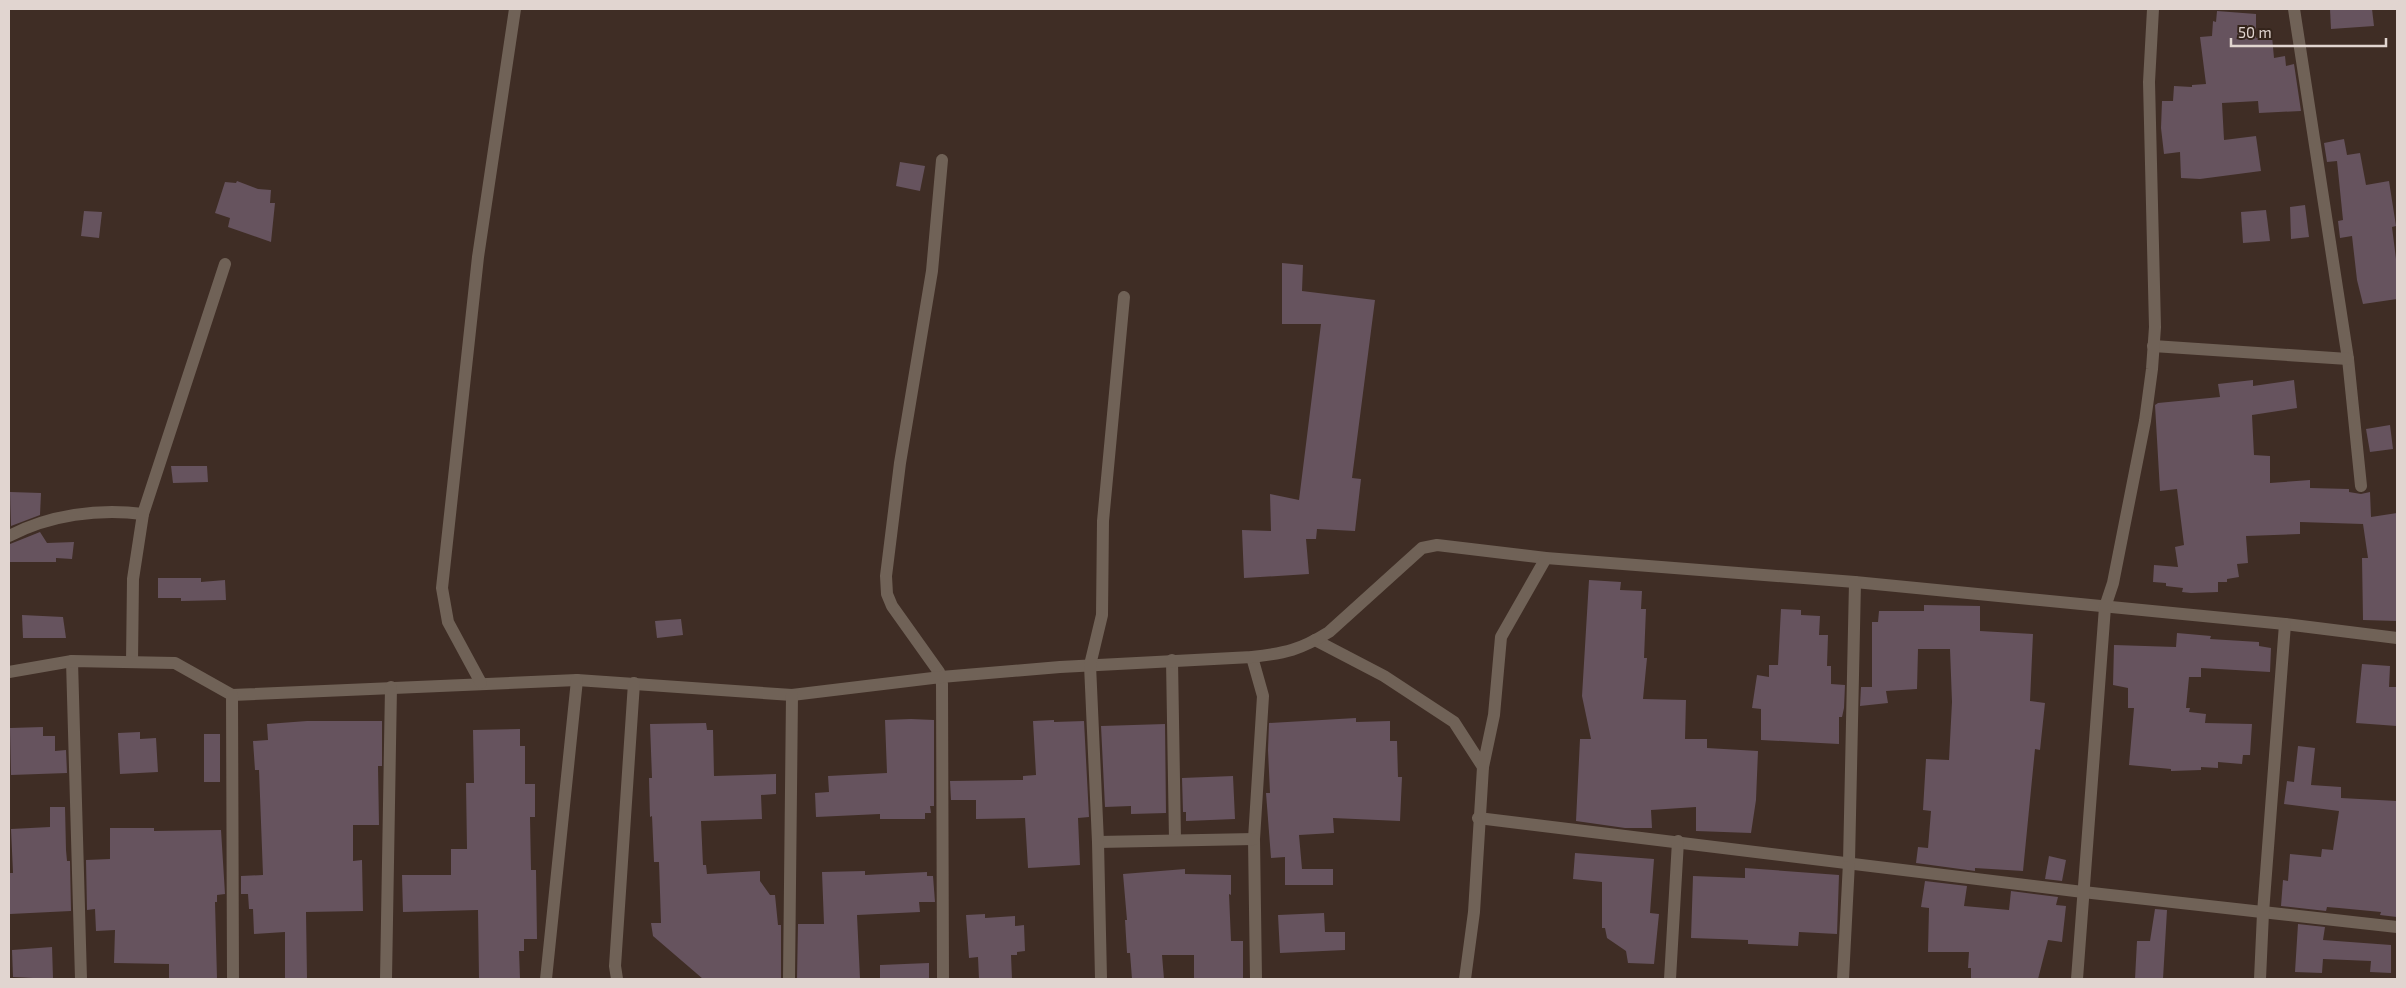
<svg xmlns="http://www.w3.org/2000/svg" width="2406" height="988" font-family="'Exo 2',sans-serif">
  <rect width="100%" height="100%" fill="#3f2d25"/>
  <g fill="#66535e">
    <path d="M2330 9H2372L2374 26 2331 29Z"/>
    <path d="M2217 11 2256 14V38L2272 36 2274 58 2285 56 2286 66 2294 64 2301 111 2259 113 2258 101 2222 103 2224 140 2256 136 2261 171 2200 179 2181 178 2180 152 2164 154 2161 128 2162 101H2173L2174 86 2192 87V85L2206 84 2200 37 2212 36 2213 21 2216 22Z"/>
    <path d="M2344 139 2347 155 2360 153 2366 185 2389 181 2396 226 2392 227 2397 267V299L2363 304 2357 280 2352 236 2340 238 2338 221 2343 220 2337 161 2327 162 2324 143Z"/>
    <path d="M900 162 925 166 920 191 896 186Z"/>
    <path d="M237 181 258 189 271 190 270 203H275L271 242 228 227 230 218 215 213 225 182 236 183Z"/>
    <path d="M2305 205 2309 237 2291 239 2290 207Z"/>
    <path d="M2266 210 2270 241 2243 243 2241 212Z"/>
    <path d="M84 211 102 212 99 238 81 236Z"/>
    <path d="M1282 263 1303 265 1302 291 1375 300 1352 478 1361 479 1355 531 1317 529 1316 539H1306L1309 574 1244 578 1242 530 1271 531 1270 494 1299 500 1321 324H1282Z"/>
    <path d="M2253 380V386L2294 380 2297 408 2252 415 2254 455 2270 456V483L2310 480V488L2349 489V492L2361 494 2370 492 2371 517 2397 513V621L2363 620 2362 558H2368L2363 524 2300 522V534L2246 536 2248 563 2237 564 2239 577 2227 579V582H2218V592L2191 593 2182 592 2183 588 2166 586V583L2153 582 2154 565 2178 567 2175 547 2184 545 2177 489 2160 491 2155 405 2158 403 2220 397 2218 384Z"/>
    <path d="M2390 425 2393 449 2370 452 2366 429Z"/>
    <path d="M171 466H207L208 482 173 483Z"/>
    <path d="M10 492 41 493 40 515 11 526Z"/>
    <path d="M40 532 47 543 74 542 72 559 56 558V562H9L10 544Z"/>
    <path d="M158 578H201V582L225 580 226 600 181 601V598H158Z"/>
    <path d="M1589 580 1621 582 1620 590 1642 591 1641 609H1646L1644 658H1647L1643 699 1686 700 1685 739H1707V748L1758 751 1756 800 1751 833 1696 831V807L1651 810 1652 828H1625L1576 821 1580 739H1591L1582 696Z"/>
    <path d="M1924 605 1980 606V631L2033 634 2030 701 2045 703 2040 750 2035 749 2023 871 1975 868V871L1916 863 1918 847 1928 848 1931 811 1923 810 1926 759 1949 760 1952 702 1950 649H1918L1917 689 1886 691 1888 703 1860 706 1861 687H1872V622H1878L1879 611H1924Z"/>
    <path d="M1781 609 1801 610V615L1820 616 1819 635H1828L1827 666H1831V684L1845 685 1844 708 1842 717H1839V744L1761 740V709L1752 708 1757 675 1769 677V665H1778Z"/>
    <path d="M22 615 63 617 66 638H23Z"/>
    <path d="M681 619 683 635 657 638 655 621Z"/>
    <path d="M2177 633 2211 636 2210 639 2259 642V646L2271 648 2270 672 2201 668V677H2189L2186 708H2190L2189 712 2206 714 2205 723 2252 724 2250 755H2243L2242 764 2218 762V768L2201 767V770L2171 771V769L2129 765 2134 708H2128V688L2113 685 2114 645 2176 647Z"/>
    <path d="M2362 664 2390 666 2389 687H2397V726L2356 723Z"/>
    <path d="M1356 718V722L1390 721V741H1397L1398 777H1402L1400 821 1333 818 1334 833 1299 835 1302 869H1333V885H1285V857L1271 858 1266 793H1270L1268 750 1269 723Z"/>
    <path d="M911 719 934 720V806H930L931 813H925V819H880V814L816 817 815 793 829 792 828 776 887 773 885 720Z"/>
    <path d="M1054 720V722L1084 721 1089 817 1078 818 1080 865 1028 868 1025 818 976 819V800H951L950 781 1023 780V776L1036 775 1033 721Z"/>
    <path d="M307 721H382V766H378L379 825H353V861L362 860 363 911 306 912 307 979H285V932L254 934 253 909H249L248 894H241V876L263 875 259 770H255L253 741 268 740 267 724Z"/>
    <path d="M706 723 707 730H713L714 776 776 774V794L761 795 762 819 701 821 703 865H706L707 874 760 871V881L770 895H775L778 925H781V979H703L653 936 651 923H661L659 862H654L652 816 650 817 649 778H652L650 724Z"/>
    <path d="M1165 724 1166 813 1131 814V806L1105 807 1101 726Z"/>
    <path d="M43 727V736H55V751L66 750 67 773 11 775 10 728Z"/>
    <path d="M520 729V746H525V784H535V817H530L531 870H536L537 939H524V951H519L520 979H479L478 910 403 912 402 875H451V849H467L466 783H474L473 730Z"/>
    <path d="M140 732V739L156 738 158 772 120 774 118 733Z"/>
    <rect x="204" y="734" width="16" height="48"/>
    <path d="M2298 746 2315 748 2311 785 2341 787V798L2397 801V917L2380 915 2381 912 2339 908 2327 907 2326 911 2281 906 2283 880 2288 881 2290 854 2321 857 2322 849 2333 850 2339 811 2284 804 2287 781 2294 782Z"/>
    <path d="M1233 776 1235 819 1186 821V812H1183L1182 778Z"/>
    <path d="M50 807H65L66 850 67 861H70L71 911 10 914 9 873H13L11 829 50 827Z"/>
    <path d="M110 828H154V831L221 830 225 894 217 895V902H215L217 979H169V964L114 963 115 930 96 931 95 909 87 910 86 860 110 859Z"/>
    <path d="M1575 853 1654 859 1650 913 1659 914 1654 964 1628 963 1626 951 1607 938 1605 928H1602V882L1573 879Z"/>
    <path d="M2049 856 2066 860 2062 881 2045 879Z"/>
    <path d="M1745 868 1839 875 1837 934 1799 932 1798 946 1748 944V940L1691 938 1693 876 1745 878Z"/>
    <path d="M1185 869V874L1231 875V895L1229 894 1231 941H1243V979H1194V955H1162L1164 979H1132L1130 953H1127L1125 920H1127L1123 874Z"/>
    <path d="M865 871V875L927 872V876H933L935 902H919L920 912 857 915 860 979H797L798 924H824L822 872Z"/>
    <path d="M1925 881 1967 886 1964 906 2009 910 2011 891 2058 897 2056 905 2066 906 2062 942 2048 940 2038 979H1971V968H1968L1969 952H1928L1929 908 1921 907Z"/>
    <path d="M2155 909 2167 910 2163 979H2135L2137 941H2150Z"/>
    <path d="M1324 913 1325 932H1345V950L1280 953 1278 915Z"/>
    <path d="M985 914V918L1015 916V926L1024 925 1025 951 1017 952V955H1011L1012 979H979L978 957 969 958 966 915Z"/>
    <path d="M2298 924 2325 927 2323 940 2391 945V973L2370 972 2371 961 2323 959 2322 973 2295 972Z"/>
    <path d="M52 947 53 979 13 977 12 950Z"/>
    <path d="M929 963V979H880V965Z"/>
  </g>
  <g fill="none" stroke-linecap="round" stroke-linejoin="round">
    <g stroke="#706257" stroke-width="12">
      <path d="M2294 9 2348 359 2361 486"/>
      <path d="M942 160 932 271 900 463 886 576 887 594 892 606 939 672 942 684 943 979"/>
      <path d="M2153 346 2348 359"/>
      <path d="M9 536C49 515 99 508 143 514"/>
      <path d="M1315 640 1384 676 1454 722 1483 767"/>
      <path d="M1252 657 1263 696 1254 839 1256 979"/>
      <path d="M1172 660 1175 840"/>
      <path d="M72 661 81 979"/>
      <path d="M132 662 133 579 143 514 225 264"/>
      <path d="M9 672 72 661 175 663 232 695 577 680 792 695 941 677 1060 667 1252 657C1286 653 1300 650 1329 632L1422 548 1437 545 1546 558 1855 582 2285 624 2397 638"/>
      <path d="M481 683 448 622 442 588 478 257 515 9"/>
      <path d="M232 695 233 979"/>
      <path d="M1478 818 2083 892 2397 927"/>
      <path d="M1098 842 1254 839"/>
      <path d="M386 979 391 687"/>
      <path d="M546 979 577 680"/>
      <path d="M617 979 615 966 634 683"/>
      <path d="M789 979 792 695"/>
      <path d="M1101 979 1098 842 1090 665 1102 615 1103 521 1124 297"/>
      <path d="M1465 979 1474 912 1483 767 1494 715 1501 637 1546 558"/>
      <path d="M1670 979 1678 841"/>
      <path d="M1843 979 1849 862 1855 582"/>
      <path d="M2077 979 2105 607 2113 583 2145 421 2152 369 2155 327 2149 82 2153 9"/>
      <path d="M2260 979 2263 913 2285 624"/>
    </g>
  </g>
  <rect width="2406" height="988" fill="none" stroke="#e1d5d0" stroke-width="20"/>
  <path d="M2231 38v8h155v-8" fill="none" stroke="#e1d5d0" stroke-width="2.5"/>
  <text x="2238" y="38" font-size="15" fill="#e1d5d0" stroke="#34241b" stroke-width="4" paint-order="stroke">50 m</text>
</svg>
